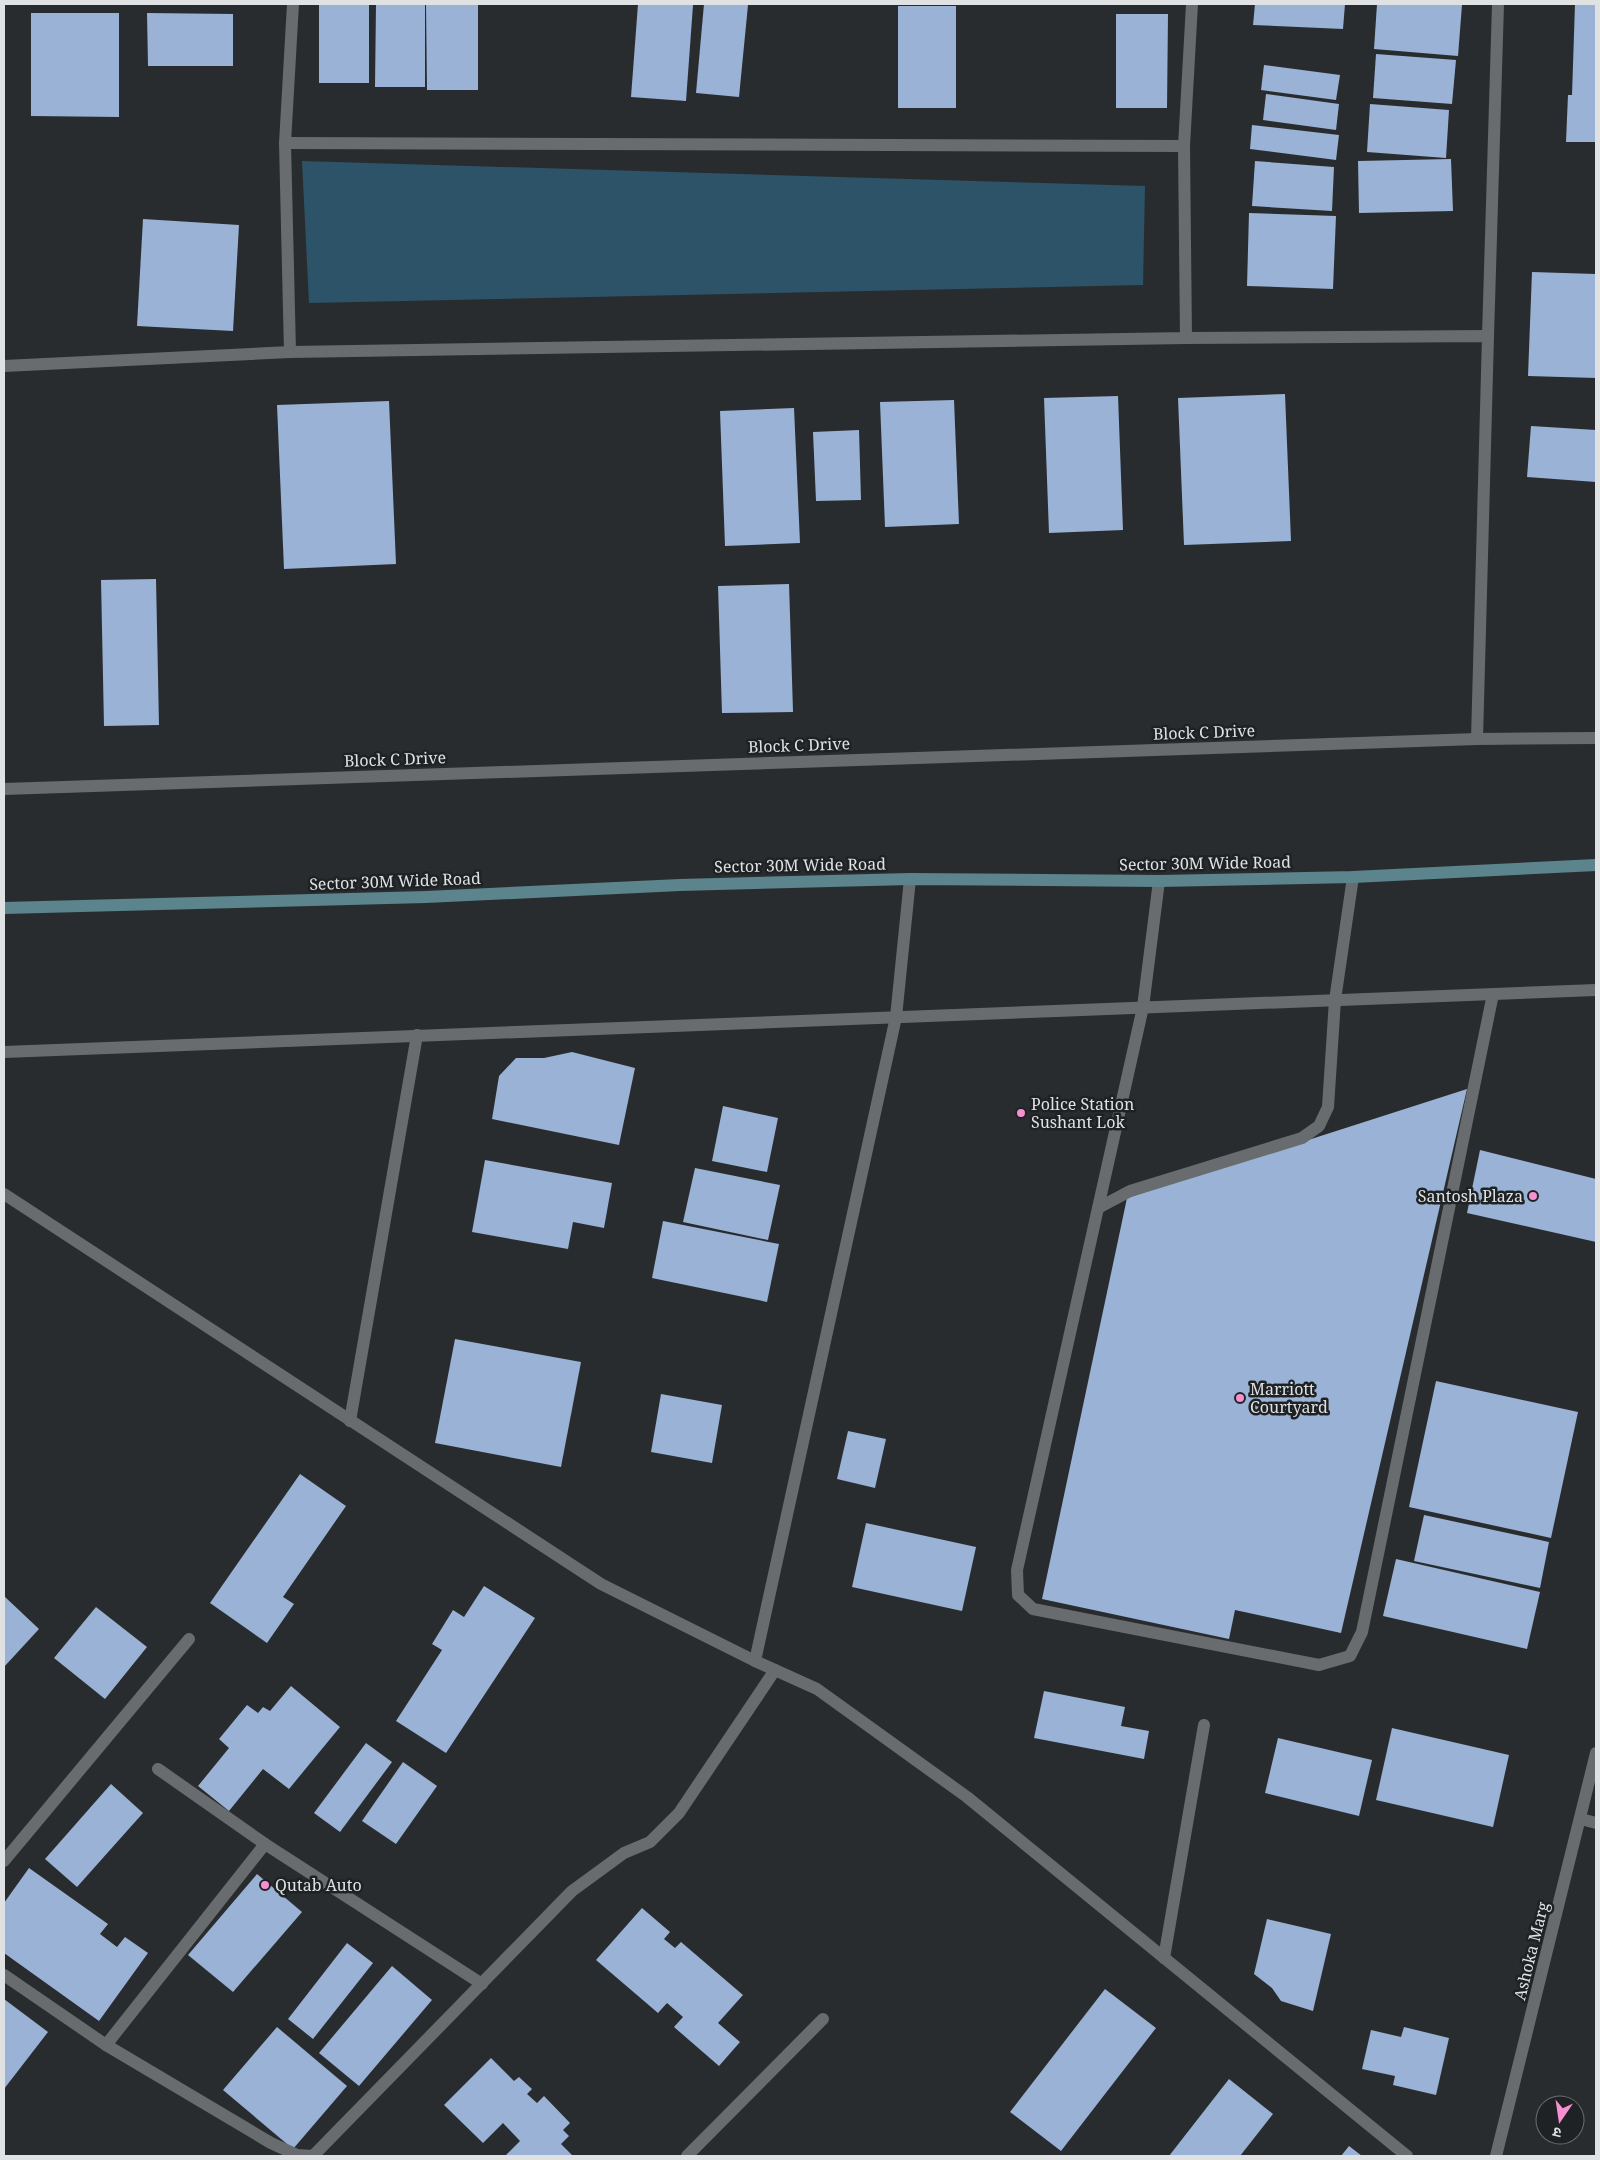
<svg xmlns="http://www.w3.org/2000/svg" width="1600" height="2160" font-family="'Noto Serif','Noto Sans Devanagari',serif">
  <rect width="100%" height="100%" fill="#292c2e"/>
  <path fill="#2d5368" d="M302 161 1145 186 1143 285 309 303Z"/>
  <g fill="#99b2d5">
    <rect x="319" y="4" width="50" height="79"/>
    <path d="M376 4H425V87H375Z"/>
    <path d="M426 4H478V90H427Z"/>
    <path d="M638 4 693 5 686 101 631 97Z"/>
    <path d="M704 4 748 5 739 97 696 93Z"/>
    <path d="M1255 4H1345L1343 29 1253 25Z"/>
    <path d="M1377 4 1462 5 1458 56 1374 49Z"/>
    <path d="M1575 4H1596V142H1566L1568 95H1572Z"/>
    <rect x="898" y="6" width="58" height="102"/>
    <path d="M31 13H119V117L31 116Z"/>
    <path d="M147 13 233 14V66H148Z"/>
    <path d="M1116 14H1168L1167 108H1116Z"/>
    <path d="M1376 54 1456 60 1452 104 1373 98Z"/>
    <path d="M1264 65 1340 75 1336 100 1261 90Z"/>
    <path d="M1266 94 1339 104 1336 130 1263 120Z"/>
    <path d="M1370 104 1449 110 1446 158 1367 152Z"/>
    <path d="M1252 125 1339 135 1336 160 1250 149Z"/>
    <path d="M1451 159 1453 211 1359 213 1358 161Z"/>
    <path d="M1255 161 1334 167 1332 211 1252 206Z"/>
    <path d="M1249 213 1336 216 1333 289 1247 286Z"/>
    <path d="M143 219 239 225 233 331 137 326Z"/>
    <path d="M1532 272 1596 274V378L1528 376Z"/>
    <path d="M1285 394 1291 541 1184 545 1178 398Z"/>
    <path d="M1118 396 1123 530 1049 533 1044 398Z"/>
    <path d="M954 400 959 524 885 527 880 402Z"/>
    <path d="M389 401 396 564 284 569 277 405Z"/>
    <path d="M794 408 800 543 725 546 720 411Z"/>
    <path d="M1531 426 1596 430V482L1527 477Z"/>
    <path d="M859 430 861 500 816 501 813 432Z"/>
    <path d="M156 579 159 725 104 726 101 580Z"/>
    <path d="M789 584 793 712 722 713 718 586Z"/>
    <path d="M572 1052 635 1068 619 1145 492 1119 499 1076 516 1058H544Z"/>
    <path d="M1467 1089 1341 1633 1235 1610 1229 1639 1042 1599 1127 1198Z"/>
    <path d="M723 1106 778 1118 767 1172 712 1161Z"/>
    <path d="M1480 1150 1596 1179V1242L1467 1213Z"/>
    <path d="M485 1160 612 1183 604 1228 573 1222 568 1249 472 1232Z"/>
    <path d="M695 1168 780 1185 768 1240 683 1222Z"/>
    <path d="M663 1221 779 1244 767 1302 652 1278Z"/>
    <path d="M455 1339 581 1362 561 1467 435 1443Z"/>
    <path d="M1436 1381 1578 1412 1551 1538 1409 1507Z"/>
    <path d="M661 1394 722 1405 712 1463 651 1452Z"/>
    <path d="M848 1431 886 1439 875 1488 837 1479Z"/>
    <path d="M300 1474 346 1506 283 1597 294 1604 267 1643 210 1603Z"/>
    <path d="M1424 1515 1549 1542 1540 1588 1414 1561Z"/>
    <path d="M866 1523 976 1547 962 1611 852 1587Z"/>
    <path d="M1396 1559 1540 1592 1527 1649 1383 1616Z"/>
    <path d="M484 1586 535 1618 446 1753 396 1721 442 1650 432 1644 453 1610 464 1617Z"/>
    <path d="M4 1596 39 1629 4 1667Z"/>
    <path d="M96 1607 147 1647 105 1699 54 1658Z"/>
    <path d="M291 1686 340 1727 289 1789 263 1769 229 1811 198 1786 229 1748 219 1739 247 1705 258 1713 263 1707 270 1711Z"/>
    <path d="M1044 1691 1125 1707 1121 1726 1149 1731 1144 1759 1034 1738Z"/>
    <path d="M1392 1728 1509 1755 1493 1827 1376 1800Z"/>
    <path d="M1278 1738 1372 1760 1359 1816 1265 1793Z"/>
    <path d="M366 1743 392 1762 340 1832 314 1813Z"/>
    <path d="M403 1762 437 1786 396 1844 362 1821Z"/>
    <path d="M111 1784 143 1813 77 1887 45 1859Z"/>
    <path d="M29 1868 108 1924 100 1934 117 1947 125 1937 148 1953 99 2021 4 1953V1903Z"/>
    <path d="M257 1874 302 1912 233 1992 188 1955Z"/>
    <path d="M642 1908 670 1932 664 1939 675 1948 681 1942 743 1995 718 2023 740 2042 719 2066 674 2027 683 2017 667 2003 658 2013 596 1960Z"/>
    <path d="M1267 1919 1331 1934 1313 2011 1281 2001 1272 1988 1254 1974Z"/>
    <path d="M347 1943 373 1963 313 2039 288 2019Z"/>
    <path d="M392 1966 432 2000 359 2086 319 2053Z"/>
    <path d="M1105 1989 1156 2028 1061 2151 1010 2112Z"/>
    <path d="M4 1999 48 2032 4 2089Z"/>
    <path d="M277 2027 347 2086 293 2149 223 2090Z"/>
    <path d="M1404 2027 1449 2038 1436 2095 1393 2085 1395 2076 1362 2069 1371 2030 1401 2037Z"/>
    <path d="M491 2058 514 2081 519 2077 532 2089 527 2094 537 2103 544 2096 570 2123 563 2130 569 2136 561 2144 573 2156H505L520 2141 503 2123 483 2143 444 2105Z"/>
    <path d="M1229 2079 1273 2114 1240 2156H1169Z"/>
    <path d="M1349 2146 1362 2156H1341Z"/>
  </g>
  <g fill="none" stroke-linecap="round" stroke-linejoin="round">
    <g stroke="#686c6e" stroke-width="12">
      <path d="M1159 881 1143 1007 1017 1570 1018 1595 1033 1609 1319 1665 1350 1656 1362 1632 1493 994"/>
      <path d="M1098 1208 1130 1191 1302 1138 1319 1126 1328 1107 1335 1000 1353 877"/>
    </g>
    <g stroke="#686c6e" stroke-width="12">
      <path d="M285 143 1184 146"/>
      <path d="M1488 336 1498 4"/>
      <path d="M1186 338 1488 336 1477 739"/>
      <path d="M290 352 285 143 293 4"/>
      <path d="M4 366 290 352 1186 338 1184 146 1192 4"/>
      <path d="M4 789 1477 739 1596 738"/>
      <path d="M4 1052 1596 990"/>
      <path d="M4 1194 601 1584 755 1661 817 1689 967 1797 1407 2156"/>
      <path d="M350 1421 417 1035"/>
      <path d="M755 1661 896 1017 910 879"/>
      <path d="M158 1769 265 1844 482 1984"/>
      <path d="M1581 1819 1596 1823"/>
      <path d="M4 1861 189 1639"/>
      <path d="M1164 1958 1204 1725"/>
      <path d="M4 1975 106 2045 265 1844"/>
      <path d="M106 2045 271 2143 297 2155 313 2156 572 1891 624 1853 650 1842 679 1813 775 1670"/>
      <path d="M687 2156 823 2019"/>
    </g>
    <path stroke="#686c6e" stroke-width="12" d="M1496 2156 1596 1753"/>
    <path stroke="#5b848c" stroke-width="12" d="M4 908 426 897 680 885 910 879 1159 881 1353 877 1596 865"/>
  </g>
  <g fill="#f690d1" stroke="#1f2224" stroke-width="2">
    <circle cx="1021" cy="1113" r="5"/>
    <circle cx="1533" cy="1196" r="5"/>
    <circle cx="1240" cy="1398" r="5"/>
    <circle cx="265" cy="1885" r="5"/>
  </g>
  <g text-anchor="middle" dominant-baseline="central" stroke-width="5" stroke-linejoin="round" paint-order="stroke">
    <g font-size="16" fill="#dfe1e2" stroke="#1f2224">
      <text transform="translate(1204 732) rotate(-2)">Block C Drive</text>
      <text transform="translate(799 745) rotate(-2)">Block C Drive</text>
      <text transform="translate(395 759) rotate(-2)">Block C Drive</text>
      <text transform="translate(1205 863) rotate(-1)">Sector 30M Wide Road</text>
      <text transform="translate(800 865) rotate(-1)">Sector 30M Wide Road</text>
      <text transform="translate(395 881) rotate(-2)">Sector 30M Wide Road</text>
      <text transform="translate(1531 1951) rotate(-76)">Ashoka Marg</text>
    </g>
    <g font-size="16" fill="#dfe1e2" stroke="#1f2224" text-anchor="start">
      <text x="1031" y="1104">Police Station<tspan x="1031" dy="18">Sushant Lok</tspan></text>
      <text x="1523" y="1196" text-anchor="end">Santosh Plaza</text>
      <text x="1250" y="1389">Marriott<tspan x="1250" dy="18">Courtyard</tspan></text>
      <text x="275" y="1885">Qutab Auto</text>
    </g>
  </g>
  <rect width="1600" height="2160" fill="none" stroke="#dfe1e2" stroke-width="10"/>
  <g transform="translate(1560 2120) rotate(193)"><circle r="24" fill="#1f2224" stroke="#6c6e70"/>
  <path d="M0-4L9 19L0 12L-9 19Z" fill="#f690d1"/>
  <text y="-8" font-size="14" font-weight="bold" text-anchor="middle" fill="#dfe1e2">उ</text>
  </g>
</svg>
